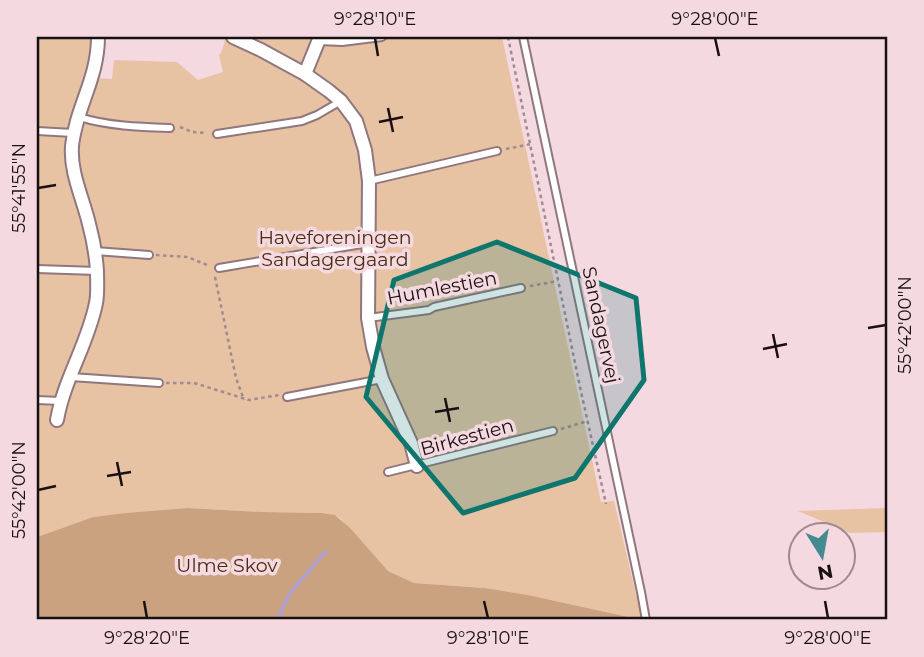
<svg xmlns="http://www.w3.org/2000/svg" width="924" height="657" font-family="Montserrat,sans-serif">
  <rect width="100%" height="100%" fill="#f5d9e0"/>
  <g fill="#e7c2a3">
    <path d="M37 37H92L93 52 87 78 112 79 114 60 177 62 198 80 223 72 219 55 221 53 226 37H502L601 502 614 501 642 620 528 595 485 588 414 583 388 571 341 519 335 515 322 513 263 512 187 508 125 513 93 517 37 537Z"/>
    <path d="M887 508V532L850 533 798 511Z"/>
  </g>
  <path fill="#caa27f" d="M187 508 263 512 322 513 335 515 350 528 388 571 414 583 485 588 528 595 642 620H37V537L93 517 125 513Z"/>
  <g fill="none" stroke-linecap="round" stroke-linejoin="round">
    <path stroke="#aea1cf" stroke-width="3.5" d="M277 620 290 593 326 551"/>
    <g stroke="#90777e" stroke-width="10">
      <g id="lane">
        <path d="M523 37 641 592 646 620"/>
        <path d="M319 41 342 42 382 37"/>
        <path d="M79 117C108 126 140 127 170 128"/>
        <path d="M37 131 73 133"/>
        <path d="M217 134 302 121 317 115 341 101"/>
        <path d="M369 181 497 151"/>
        <path d="M95 251 149 255"/>
        <path d="M219 268 368 243"/>
        <path d="M37 269 97 271"/>
        <path d="M368 318 429 310 434 307 521 288"/>
        <path d="M71 377 159 383"/>
        <path d="M287 397 382 379"/>
        <path d="M37 400 60 401"/>
        <path d="M388 472 553 431"/>
      </g>
    </g>
    <g stroke="#90777e" stroke-width="16">
      <g id="street">
        <path d="M233 37 261 50 305 74 329 91 341 101 356 121 365 150 369 181 368 318 373 347 382 379 411 443 417 466"/>
        <path d="M305 74 320 37"/>
        <path d="M57 420C64 379 88 344 96 303 98 294 97 281 97 271 96 255 93 239 89 224 83 198 70 173 72 146 76 107 98 79 98 37"/>
      </g>
    </g>
    <g stroke="#a08b91" stroke-width="2.5" stroke-dasharray="3.5 3.5" stroke-linecap="butt">
      <path d="M508 37 580 387 606 504"/>
      <path d="M180 127 192 132 207 133"/>
      <path d="M506 149 531 144"/>
      <path d="M156 255 187 257 210 266"/>
      <path d="M215 277 236 378 244 400"/>
      <path d="M530 286 558 281"/>
      <path d="M166 383H194L249 400 279 395"/>
      <path d="M561 429 588 421"/>
    </g>
    <use href="#lane" stroke="#fff" stroke-width="6"/>
    <use href="#street" stroke="#fff" stroke-width="12"/>
  </g>
  <path fill="#0f766e" fill-opacity="0.2" stroke="#0f766e" stroke-width="5" stroke-linejoin="round" d="M497 242 636 298 644 380 575 478 463 513 366 397 394 280Z"/>
  <path fill="none" stroke="#191013" stroke-width="2.5" d="M375 38 378 56M715 38 719 56M388 108 393 132M379 122 403 117M38 188 56 185M868 328 886 325M773 334 778 358M763 349 787 344M445 398 450 422M435 412 459 408M117 462 122 486M107 476 131 472M38 490 56 486M144 601 147 618M484 601 488 618M825 601 828 618"/>
  <g text-anchor="middle" dominant-baseline="central" stroke-width="7" stroke-linejoin="round" paint-order="stroke">
    <g font-size="19" fill="#482c10" stroke="#f5d9e0">
      <text x="335" y="237">Haveforeningen<tspan x="335" dy="22">Sandagergaard</tspan></text>
      <text x="227" y="565">Ulme Skov</text>
    </g>
    <g font-size="19" fill="#191013" stroke="#f5d9e0">
      <text transform="translate(442 288) rotate(-11)">Humlestien</text>
      <text transform="translate(601 325) rotate(78)">Sandagervej</text>
      <text transform="translate(467 437) rotate(-15)">Birkestien</text>
    </g>
  </g>
  <rect width="924" height="657" fill="none" stroke="#f5d9e0" stroke-width="77"/>
  <g transform="translate(822 556) rotate(169)"><circle r="33" fill="#f5d9e0" stroke="#9d898e" stroke-width="2"/>
  <path d="M0-5L12 26L0 18L-12 26Z" fill="#438a91"/>
  <text y="-10" font-size="19" font-weight="bold" text-anchor="middle" fill="#191013">N</text>
  </g>
  <rect x="38" y="38" width="848" height="580" fill="none" stroke="#191013" stroke-width="2.5"/>
  <g font-size="18" text-anchor="middle" fill="#191013">
    <text x="375" y="25">9°28'10"E</text>
    <text x="715" y="25">9°28'00"E</text>
    <text transform="translate(19 188) rotate(-90)" y="6">55°41'55"N</text>
    <text transform="translate(905 325) rotate(-90)" y="6">55°42'00"N</text>
    <text transform="translate(19 490) rotate(-90)" y="6">55°42'00"N</text>
    <text x="147" y="644">9°28'20"E</text>
    <text x="488" y="644">9°28'10"E</text>
    <text x="828" y="644">9°28'00"E</text>
  </g>
</svg>
